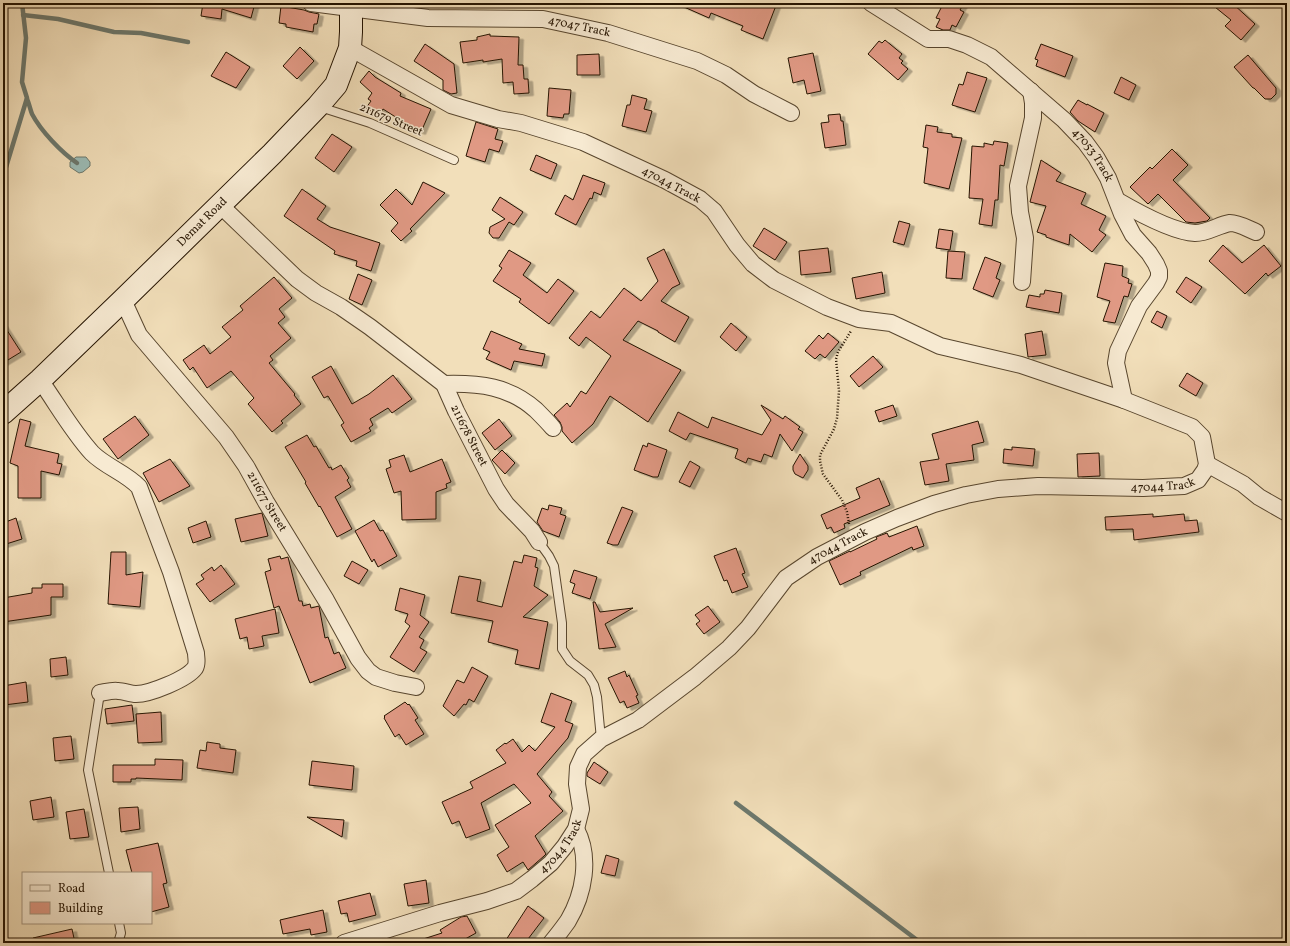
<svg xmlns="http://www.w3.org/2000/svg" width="1290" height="946" font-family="Vollkorn,serif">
  <defs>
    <filter id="shadow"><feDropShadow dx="4.5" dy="2.5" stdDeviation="0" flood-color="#0004"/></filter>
  </defs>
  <rect width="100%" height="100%" fill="#f2dfba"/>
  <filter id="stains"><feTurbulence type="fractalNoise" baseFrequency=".005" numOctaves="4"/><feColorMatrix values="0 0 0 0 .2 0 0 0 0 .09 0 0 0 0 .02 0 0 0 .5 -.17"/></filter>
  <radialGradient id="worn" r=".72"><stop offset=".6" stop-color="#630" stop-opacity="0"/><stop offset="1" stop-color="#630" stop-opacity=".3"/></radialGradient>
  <path fill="#9cbcb6" stroke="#6c786d" d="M76 157H86L90 162V166L83 172 79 173 70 167V162Z"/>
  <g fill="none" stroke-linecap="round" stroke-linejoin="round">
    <g stroke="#6c786d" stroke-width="4.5">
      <path d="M23 15 58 19 114 32 141 33 188 42"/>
      <path d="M27 99C29 103 30 109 32 114 41 131 61 152 77 163"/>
      <path d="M3 177 27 98 22 82 26 38 22 3"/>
      <path d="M736 803 921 943"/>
    </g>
  </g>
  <g fill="#e09984" stroke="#241300" filter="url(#shadow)">
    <path d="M203 3H255L251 18 222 9 221 19 201 16Z"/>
    <path d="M675 3H777L763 39 741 30 743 26 711 13 709 18Z"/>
    <path d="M946 3H964L960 10 964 12 956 27 952 25 950 30H943L936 27 940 19 936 18 942 6 944 7Z"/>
    <path d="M1210 3H1232L1255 24 1241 40 1225 26 1231 20Z"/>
    <path d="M281 6 304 10 309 12 319 14 317 24H314L313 32 286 27V24L279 23Z"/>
    <path d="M490 34V36L519 37 518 65H523L524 79H528L529 93 514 94 513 82 503 83 502 59 483 62V60L463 63 460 42 477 40V37Z"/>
    <path d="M885 40 902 54 899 58 903 61 901 63 908 69 898 80 868 54 879 41 882 43Z"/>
    <path d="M425 44 454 64 457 93 451 94 443 90V80L414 61Z"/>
    <path d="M1041 44 1073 56 1065 77 1036 66 1038 60 1035 59Z"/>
    <path d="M300 47 314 61 297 79 283 66Z"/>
    <path d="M226 52 250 67 236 88 211 76Z"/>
    <path d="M813 53 821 91 807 94 804 80 793 83 788 58Z"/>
    <path d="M599 54 600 75H577V55Z"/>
    <path d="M1248 55 1276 88V94L1271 99H1265L1254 88H1253L1234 67Z"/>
    <path d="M369 71 375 77 401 93 400 96 431 109 421 132 404 125 405 123 383 109 379 116 366 108 371 101 368 99 372 93 360 82Z"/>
    <path d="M967 72 987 78 975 112 952 105 959 84 963 85Z"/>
    <path d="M1121 77 1136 85 1129 100 1114 93Z"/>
    <path d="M549 88 571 90 569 114H564L563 118 547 116Z"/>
    <path d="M632 95 647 99 644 109 652 111 646 132 622 126 627 105H630Z"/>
    <path d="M1078 100 1087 105V104L1104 113 1095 132 1078 121 1070 112Z"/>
    <path d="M840 114 841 121H843L846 145 825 148 821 123 829 122 828 115Z"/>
    <path d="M476 122 498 129 495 139 503 141 499 152 489 149 485 162 466 156Z"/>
    <path d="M926 125 938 127 937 132 952 134V137L962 138 949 189 924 183 928 148 923 147Z"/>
    <path d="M332 134 352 147 334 172 315 158Z"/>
    <path d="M994 141 1008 143 1004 166 1000 165 998 200H995L992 226 979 224 983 199 969 198 972 146 984 147V143L993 145Z"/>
    <path d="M1172 149 1188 165 1173 180 1210 218 1207 221 1195 223 1186 222 1158 194 1148 204 1130 187 1150 167 1152 169Z"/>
    <path d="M536 155 557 164 551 179 530 170Z"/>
    <path d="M1041 160 1061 173 1056 181 1086 193 1081 204 1106 216 1099 230 1106 235 1092 252 1070 234 1069 245 1046 237V235L1037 232 1046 206 1030 202Z"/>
    <path d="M583 175 605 183 601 195 594 192 592 199 590 198 576 225 555 214 565 195 573 200Z"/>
    <path d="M423 182 445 193 410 229 412 231 401 241 391 231 398 223 380 205 396 189 412 205Z"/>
    <path d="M302 189 326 206 317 219 330 227 380 243 371 271 356 266 357 261 334 254 335 251 284 216Z"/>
    <path d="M500 197 523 212 514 225 509 222 499 238H493L489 233 490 227 505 219 492 210Z"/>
    <path d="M899 221 910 224 904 245 893 242Z"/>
    <path d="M764 228 787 242 775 260 753 246Z"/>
    <path d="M939 229 953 231 950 250 936 248Z"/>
    <path d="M1223 245 1242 263 1264 245 1281 266 1268 276 1266 273 1245 294 1209 261Z"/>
    <path d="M828 248 831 272 801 275 799 251Z"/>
    <path d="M664 249 680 284 672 288 661 301 689 317 675 342 658 332V331L638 321 623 340 681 370 648 422 610 396 593 424 572 443 562 431V427L560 422 554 415 567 403 570 407 581 391 586 394 611 356 586 337 579 346 569 338 591 311 600 318 624 288 641 301 658 281 647 258Z"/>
    <path d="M509 250 531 263 523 275 547 293 558 279 574 291 549 324 519 302 521 299 493 281 502 268 499 266Z"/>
    <path d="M948 251 965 252 962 279 946 278Z"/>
    <path d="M985 257 1001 263 996 278 1000 280 993 297 973 289Z"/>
    <path d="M1105 263 1123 266 1122 276 1129 279 1128 283 1132 284 1128 297 1124 296 1115 323 1103 321 1110 301 1097 297Z"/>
    <path d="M882 272 885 293 856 299 852 278Z"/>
    <path d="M358 274 372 280 362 305 349 299Z"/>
    <path d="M274 277 292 298 279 309 285 317 278 323 291 338 270 356 273 360 269 363 295 394 294 395 301 404 281 421 283 423 272 432 248 404 254 398 231 371 207 388 193 367 190 370 183 360 204 345 210 354 231 337 222 327 243 310 240 306Z"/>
    <path d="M1186 277 1202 287 1191 303 1176 292Z"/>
    <path d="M1045 290 1062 293 1059 313 1026 307 1029 295 1040 297V294H1044Z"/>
    <path d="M1157 311 1167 316 1162 328 1151 322Z"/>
    <path d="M731 323 747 337 736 351 720 337Z"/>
    <path d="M3 324 21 352 3 363Z"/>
    <path d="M491 331 522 344 519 349 545 354 542 366 514 361 511 370 486 359 490 352 483 349Z"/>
    <path d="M1042 331 1046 355 1028 357 1025 334Z"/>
    <path d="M828 333 839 342 825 358 820 354 815 359 805 351 819 335 823 339Z"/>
    <path d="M873 356 883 367 859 387 850 376Z"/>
    <path d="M331 366 352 404 369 394 393 375 412 399 392 413 388 408 370 419 373 425 369 428 371 431 351 442 341 425 344 423 328 396 324 398 312 377Z"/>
    <path d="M1187 373 1203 383 1196 396 1179 386Z"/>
    <path d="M761 405 783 419 785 416 800 427 798 429 803 432 792 451 780 434 772 457 764 454 761 462 748 458 746 463 735 458 738 449 690 433 686 440 669 431 678 412 708 428 712 417 762 435 771 420Z"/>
    <path d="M893 405 897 416 879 422 875 411Z"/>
    <path d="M135 416 149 435 118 459 103 439Z"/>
    <path d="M20 419 31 422 25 446 59 454 57 463 62 464 59 475 41 471V498H18V466L10 463Z"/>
    <path d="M499 419 512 436 495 450 482 433Z"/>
    <path d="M978 421 984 442 972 445 974 460 946 464 949 481 925 485 920 462 939 459 932 434Z"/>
    <path d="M307 435 314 447 316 446 329 468 331 467 332 470 341 465 349 478 347 480 351 487 335 497 352 529 337 537 320 506 319 507 305 483 306 482 285 447Z"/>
    <path d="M648 443 667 450 658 477H653L634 470 643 445 647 447Z"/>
    <path d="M1012 447 1035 449 1033 466 1003 463 1004 449 1012 450Z"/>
    <path d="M502 450 515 463 505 474 492 460Z"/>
    <path d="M1099 453 1100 476 1078 477 1077 454Z"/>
    <path d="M800 454 808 466V470L803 478 795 474 793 470V466Z"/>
    <path d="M404 455 410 472 442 459 451 482 446 484 447 488 436 492V519L402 520 401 491 394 493 386 469 391 467 389 460Z"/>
    <path d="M170 459 190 486 159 502 143 473Z"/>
    <path d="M690 461 700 467 690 487 679 482Z"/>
    <path d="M879 478 890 505 844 524 845 528 834 533 831 527 827 529 821 515 860 498 856 488Z"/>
    <path d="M549 505 562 508 560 514 566 516 559 537 543 531 537 522 542 508 548 510Z"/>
    <path d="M622 507 633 511 618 545H613L607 543Z"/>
    <path d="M262 513 268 536 241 542 235 519Z"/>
    <path d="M1153 514V517L1184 514 1185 521 1197 520 1199 532 1134 540 1133 529 1106 530 1105 517Z"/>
    <path d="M16 518 22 539 3 545V523Z"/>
    <path d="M374 520 380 531 383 530 397 556 378 567 374 559 372 562 355 531Z"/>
    <path d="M206 521 211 537 193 543 188 528Z"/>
    <path d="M917 526 924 546 913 550 912 547 860 572 861 575 840 585 829 561 850 551V552L877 539 876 537 887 533 889 537Z"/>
    <path d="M736 548 745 573 742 574 748 587 732 593 727 580 724 581 714 556Z"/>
    <path d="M111 552H126V575L143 572 140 607 108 604Z"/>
    <path d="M524 555 537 558 535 567 538 568 534 586 548 595 523 617 548 622 539 669 515 664 518 650 488 642 493 621 451 613 459 576 481 580 477 601 502 607 514 561 522 563Z"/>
    <path d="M280 556 281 559 288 557 299 601H302L303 606 310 604 311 608 319 606 325 638 328 637 334 654 339 652 346 668 310 683 279 606 274 608 265 572 271 570 268 559Z"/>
    <path d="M352 561 368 570 359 584 344 576Z"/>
    <path d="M221 565 235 584 210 602 196 584 204 579 201 575 212 567 214 571Z"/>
    <path d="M574 570 597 577 590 599 572 593 575 584 570 582Z"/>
    <path d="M42 584H63V597H51V615L3 622V598L32 593V588H42Z"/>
    <path d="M400 588 425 595 420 615 429 622 419 637 424 640 420 648 427 652 414 672 390 657 410 626 405 622 408 614 395 610Z"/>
    <path d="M593 602H595L600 612 633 608 605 624 616 647 599 649Z"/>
    <path d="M708 606 720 622 704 634 696 624 700 621 695 615Z"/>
    <path d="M275 609 279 633 262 636 264 646 249 649 247 637 240 639 235 619Z"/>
    <path d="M66 657 68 675 51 677 50 659Z"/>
    <path d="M472 667 488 676 474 702 469 699 466 705 464 704 454 716 443 706 457 680 464 683Z"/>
    <path d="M625 671 627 677 629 675 638 695 636 696 639 703 627 708 624 701 620 703 608 678Z"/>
    <path d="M26 682 28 702 4 705 3 686Z"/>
    <path d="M551 693 572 701 565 721 573 724 568 738 537 774 552 792 549 796 563 811 535 836 546 854 544 856 528 870 523 862 507 872 497 855 509 847 495 825 531 803 514 784 481 803 490 829 466 838 459 821 452 824 442 802 473 788 470 782 506 763 496 750 505 743 506 744 513 739 522 752 529 745 535 751 555 727 541 722Z"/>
    <path d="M405 702 408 705 409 704 418 718 415 720 424 734 406 745 399 734 395 737 384 718 385 717 384 716Z"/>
    <path d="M132 705 134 721 107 724 105 709Z"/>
    <path d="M161 712 162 742 138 743 136 714Z"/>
    <path d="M71 736 74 759 55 761 53 738Z"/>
    <path d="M207 742 220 744V748L236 750 233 773 197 768 200 750 206 751Z"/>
    <path d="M155 759 183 760 182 780 136 778V779H131V782H113V765H155Z"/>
    <path d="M312 761 354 766 352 790 309 785Z"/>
    <path d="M594 762 608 772 600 784 587 776V773Z"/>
    <path d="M51 797 54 817 33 820 30 801Z"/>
    <path d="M138 807 140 829 121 832 119 808Z"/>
    <path d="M84 809 89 837 70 839 66 812Z"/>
    <path d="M307 817 344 820 342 837Z"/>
    <path d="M158 843 167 883 163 884 169 907 151 912V873H132L126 850Z"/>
    <path d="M606 855 619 859 615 876 601 873Z"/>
    <path d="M426 880 429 903 408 906 404 884Z"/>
    <path d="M370 893 376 915 349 922 347 913 341 914 338 901Z"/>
    <path d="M528 906 544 918 525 943H504Z"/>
    <path d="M323 910 327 932 311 935 310 929 283 934 280 920Z"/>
    <path d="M467 916 476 933 458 943H417V941L442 933 440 930 461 917Z"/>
    <path d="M72 929 75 943H34L33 938Z"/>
  </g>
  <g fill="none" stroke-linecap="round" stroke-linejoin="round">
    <g stroke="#58462e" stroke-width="10">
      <g id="lane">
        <path d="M320 107 370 123 454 160"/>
        <path d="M539 542 549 556 554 566 562 623V649L570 661 588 675 594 685 597 697 601 739"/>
        <path d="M100 693 88 770 109 873"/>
        <path d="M118 943 121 933 119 923"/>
      </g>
    </g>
    <g stroke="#58462e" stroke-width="18">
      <g id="street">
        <path id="s1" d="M311 3 428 18 543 19 608 33 697 61 726 75 754 94 791 113"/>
        <path id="s2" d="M871 3 928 39H949L967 45 991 57 1064 120 1085 142 1096 157 1108 178 1122 214 1133 235 1149 253 1156 264 1159 271V277L1156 283 1139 306 1118 351 1116 363 1124 400"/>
        <path d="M1118 201C1137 212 1173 232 1195 233 1208 233 1218 225 1230 223 1239 223 1248 229 1256 232"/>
        <path id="s3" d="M220 205 297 279 316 293 341 307 370 327 444 384 456 411 496 489 506 504 532 531 539 542"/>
        <path d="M1022 282 1025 238 1020 212 1018 186 1033 118V103L1031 91"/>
        <path id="s4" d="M123 300 139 335 226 437 246 466 266 502 326 600 358 658 368 671 376 677 395 683 416 687"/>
        <path d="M40 380C57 404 72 431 92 453 106 467 126 473 139 487L171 572 196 653C196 658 198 663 195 668 187 679 150 694 136 694 130 694 124 691 118 691 113 690 106 692 100 693"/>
        <path d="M444 384C480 383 509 386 536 410 542 416 548 422 553 428"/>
        <path d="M1207 464 1243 484 1259 497 1287 513"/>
        <path id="s5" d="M344 943 440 913 487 901 516 891 532 879 551 863 565 846 576 829 581 809 577 784 578 767 584 754 601 739 638 720 695 677 729 648 748 628 786 578 817 557 865 532 897 518 934 504 966 495 998 489 1038 486 1143 488 1184 486 1198 480 1205 470 1207 464 1202 437 1192 427 1124 400 1021 365 940 346 891 323 859 319 827 307 774 280 753 264 737 245 714 211 700 199 665 180 583 142 521 123 498 119 451 105 350 48"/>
        <path d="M551 943C557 936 563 928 568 921 584 894 591 857 576 829"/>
      </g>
    </g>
    <g stroke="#241300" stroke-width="24">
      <g id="secondary">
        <path id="s6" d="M3 413 40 380 123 300 272 154 318 106 336 85 350 48 351 32V3"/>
      </g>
    </g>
    <path stroke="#241300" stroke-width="2.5" stroke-dasharray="1 2" stroke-linecap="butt" d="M849 524 847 512 842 500 823 474 820 461V455L834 429 837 418 839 391 836 359 838 352 851 331"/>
    <use href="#lane" stroke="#f7ead2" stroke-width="8"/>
    <use href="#street" stroke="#f7ead2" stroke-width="16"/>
    <use href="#secondary" stroke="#f7ead2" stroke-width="22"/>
  </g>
  <g text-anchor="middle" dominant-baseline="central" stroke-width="3" stroke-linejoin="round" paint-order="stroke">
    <g font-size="12" fill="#241300" stroke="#f7ead2">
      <text stroke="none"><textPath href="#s1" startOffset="270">47047 Track</textPath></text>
      <text transform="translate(391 120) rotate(23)">211679 Street</text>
      <text stroke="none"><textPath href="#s2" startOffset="276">47053 Track</textPath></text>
      <text transform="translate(671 185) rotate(28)">47044 Track</text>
      <text stroke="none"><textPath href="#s6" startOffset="276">Demat Road</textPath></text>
      <text stroke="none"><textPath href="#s3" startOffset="345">211678 Street</textPath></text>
      <text stroke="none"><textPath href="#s5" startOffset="1012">47044 Track</textPath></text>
      <text stroke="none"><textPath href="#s4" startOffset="249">211677 Street</textPath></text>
      <text stroke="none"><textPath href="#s5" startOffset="676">47044 Track</textPath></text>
      <text stroke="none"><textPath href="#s5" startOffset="244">47044 Track</textPath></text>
    </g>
  </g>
  <rect width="1290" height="946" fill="none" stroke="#f2dfba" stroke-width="16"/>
  <rect x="4" y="4" width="1282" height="938" fill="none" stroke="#241300" stroke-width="2"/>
  <rect x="8" y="8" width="1274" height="930" fill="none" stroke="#241300"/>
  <rect x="22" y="872" width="130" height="52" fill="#f7ead2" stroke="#a3947e"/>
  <rect x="30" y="885" width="20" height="6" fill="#f7ead2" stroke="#a3947e"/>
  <text x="58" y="892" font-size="12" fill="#241300">Road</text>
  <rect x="30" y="902" width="20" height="12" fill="#e09984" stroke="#a3947e"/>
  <text x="58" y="912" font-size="12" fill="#241300">Building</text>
  <rect width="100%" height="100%" filter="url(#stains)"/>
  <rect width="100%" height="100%" fill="url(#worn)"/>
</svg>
